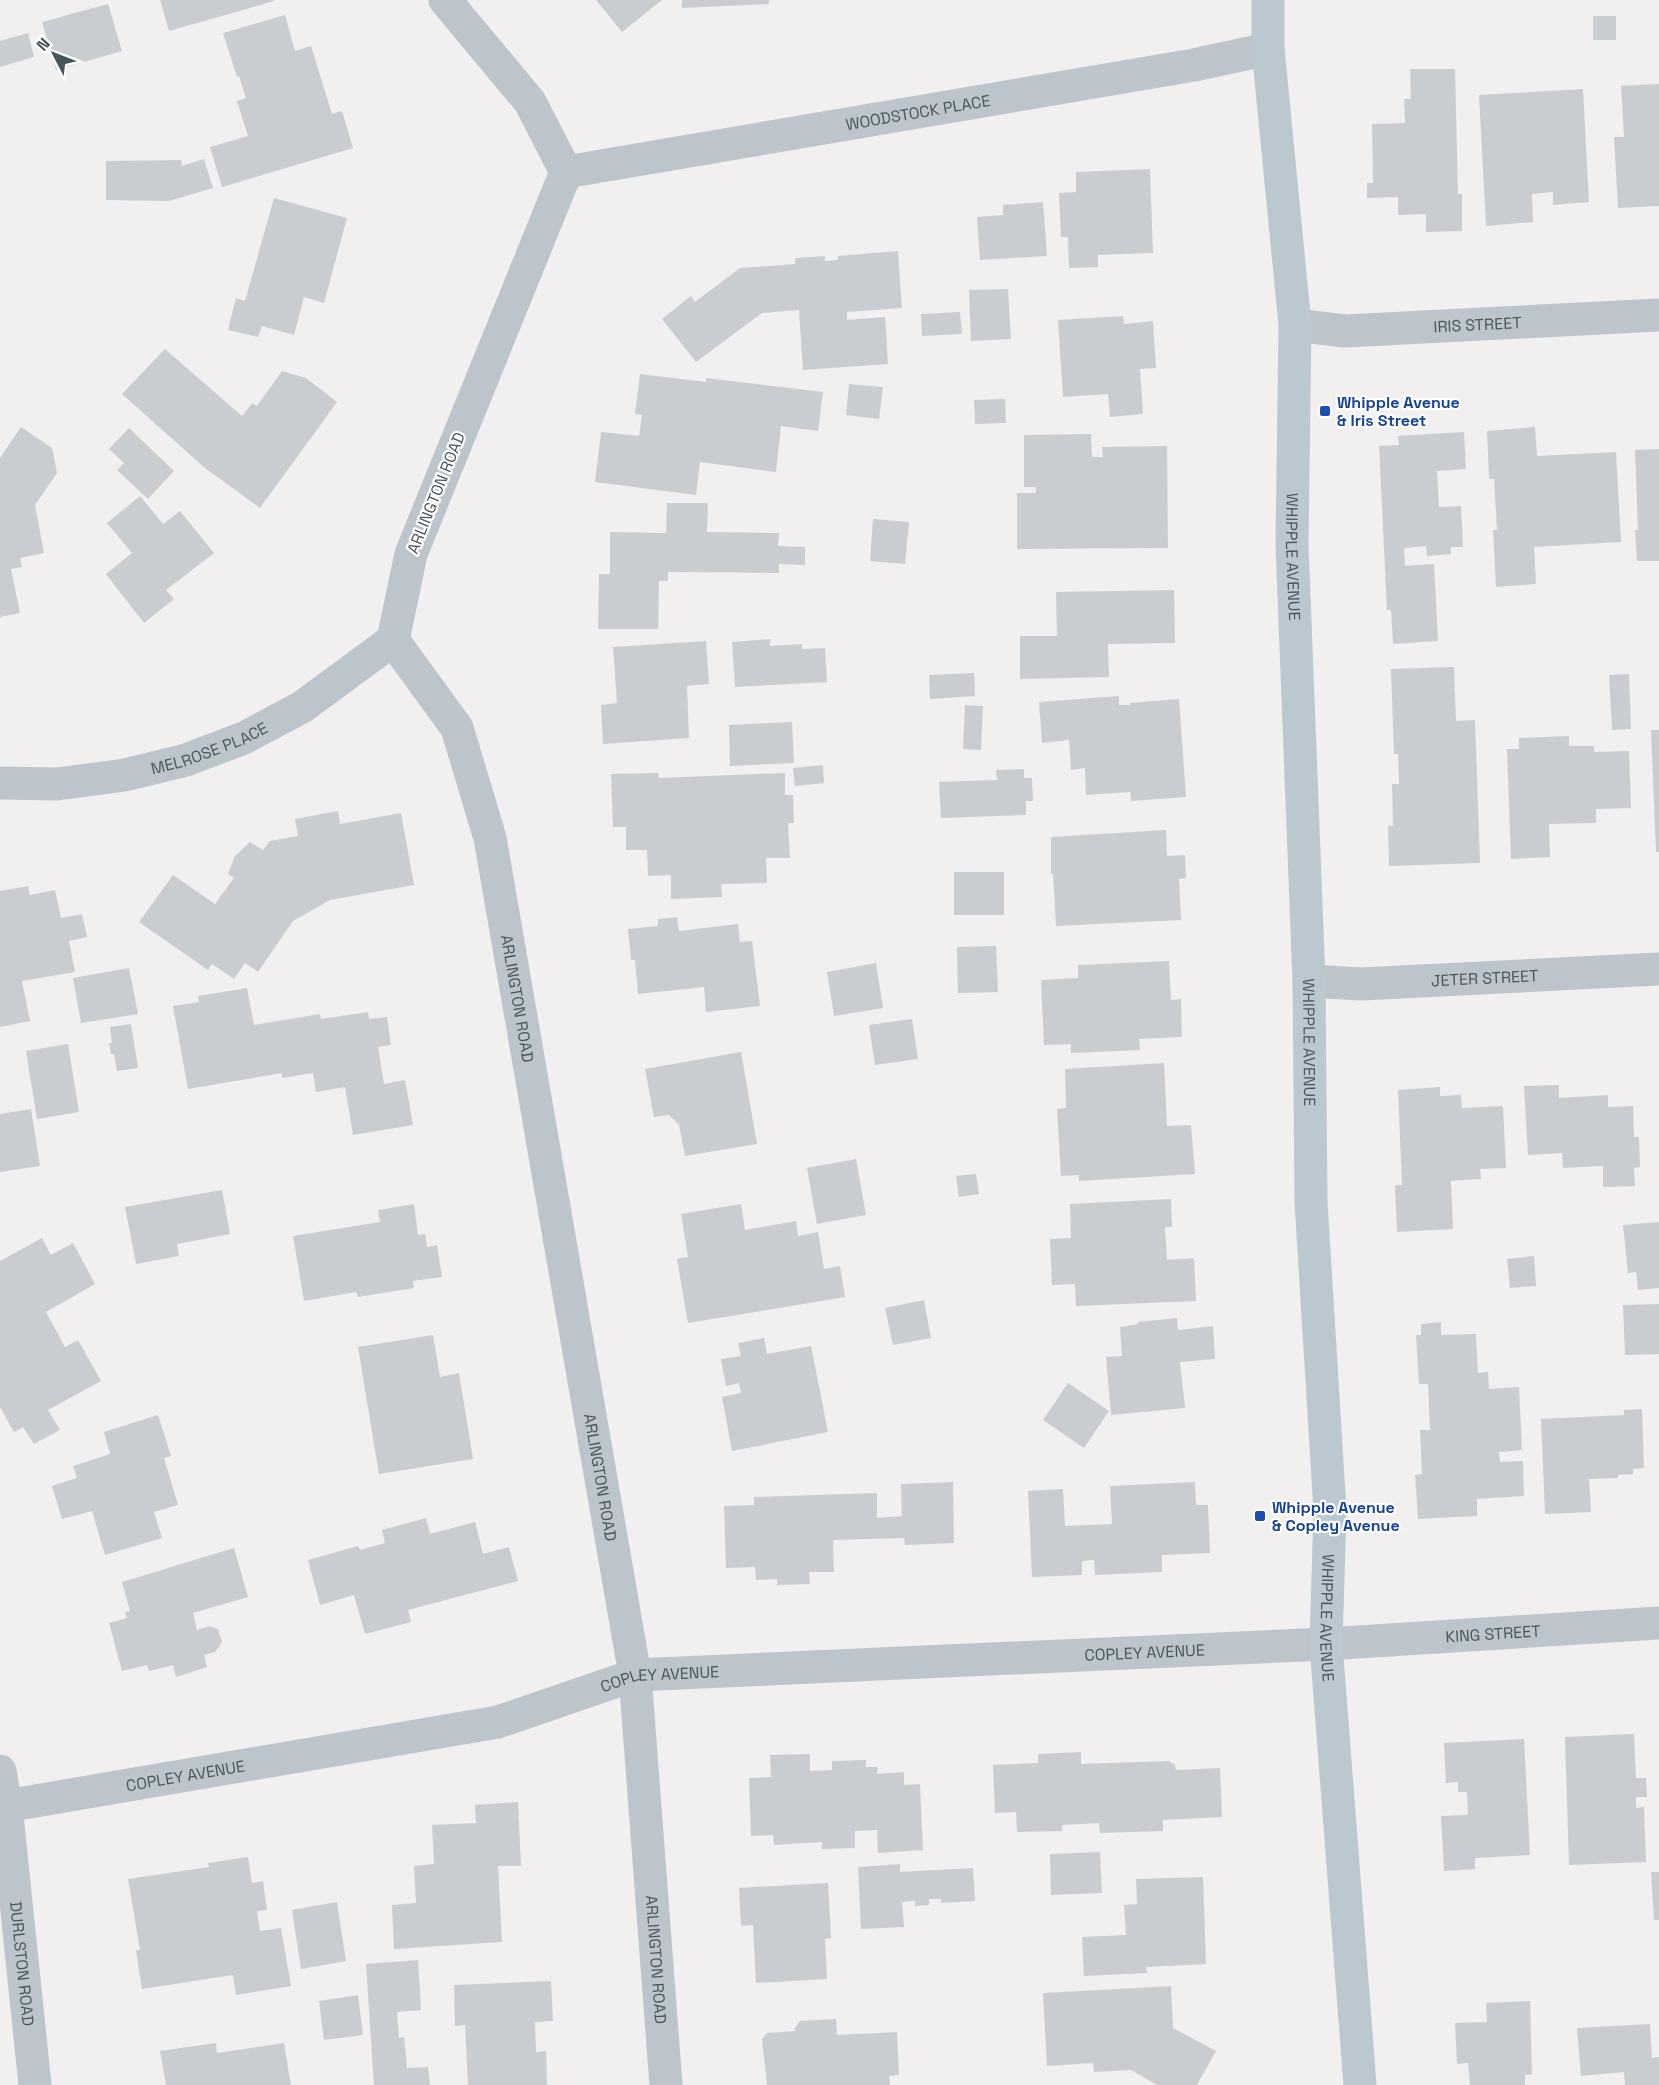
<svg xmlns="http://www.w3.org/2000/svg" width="1659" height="2085" font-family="'Space Grotesk',sans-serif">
  <rect width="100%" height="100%" fill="#f1efef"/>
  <g fill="#c9cdd1">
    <path d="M160 0H274V1L169 31Z"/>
    <path d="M596 0H662L622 32Z"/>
    <path d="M682 0H769V4L682 8Z"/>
    <path d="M108 4 122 51 56 70 42 22Z"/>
    <path d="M285 15 295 51 311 46 332 114 342 111 353 148 222 187 210 147 248 136 237 101 246 98 239 76 237 77 223 33Z"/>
    <rect x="1593" y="16" width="23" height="24"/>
    <path d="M28 33 34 57 0 67V41Z"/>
    <path d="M1410 69H1455L1458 194H1462V231L1426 232V214L1398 215V197L1367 198V183H1373L1372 124 1405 123 1404 99H1411Z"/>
    <path d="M1659 84V206L1618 208 1614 137H1624L1621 86Z"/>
    <path d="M1583 89 1589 202 1553 205V192L1532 194 1533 222 1486 226 1479 95Z"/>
    <path d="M204 159 213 188 169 201 106 200V161L181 160 182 166Z"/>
    <path d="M1150 169 1153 253 1098 255V267L1069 268 1068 237H1061L1059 193 1076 192V172Z"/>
    <path d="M274 198 347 218 324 303 304 297 294 335 262 326 258 337 228 330 236 298 245 301Z"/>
    <path d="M1043 202 1047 256 980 260 977 217 1003 215V205Z"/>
    <path d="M898 251 902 308 847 312V320L885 317 888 364 803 370 799 310 762 313 696 362 662 319 691 296 695 302 740 268 795 264V258L825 256V261L838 260V256Z"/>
    <path d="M1008 289 1011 339 971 341 969 290Z"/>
    <path d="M960 312 962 334 922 336 921 314Z"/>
    <path d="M1123 316 1124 324 1153 321 1156 368 1140 369 1143 414 1110 417 1108 394 1063 397 1058 320Z"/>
    <path d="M165 349 242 416 252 403 257 406 282 371 306 378 337 402 260 508 205 468 122 394Z"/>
    <path d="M640 374 706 382V378L823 392 818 431 781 426 776 472 700 462 696 495 595 482 601 432 639 436 642 415 635 414Z"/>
    <path d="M849 384 883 387 879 419 846 415Z"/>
    <path d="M1005 399 1006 423 975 424 974 400Z"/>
    <path d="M21 427 52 448 57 473 35 505 44 553 20 558 22 567 11 569 20 613 0 617V458Z"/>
    <path d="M1535 427 1537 456 1616 452 1621 542 1534 547 1536 584 1496 587 1493 530H1497L1494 479H1489L1487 431Z"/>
    <path d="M129 428 174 471 148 499 117 470 124 463 109 449Z"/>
    <path d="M1464 432 1466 469 1437 471 1439 507 1461 506 1463 547H1451V554L1427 556 1426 546 1404 548 1405 566 1434 564 1438 641 1393 644 1391 610H1387L1379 446 1399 445 1398 436Z"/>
    <path d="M1091 434 1092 457H1103L1102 447 1167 446 1168 548 1017 549V493H1036V487H1024V435Z"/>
    <path d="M1659 449V561H1637L1635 530H1638L1635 450Z"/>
    <path d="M140 496 163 524 180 511 214 553 166 590 174 599 144 623 106 574 132 553 107 523Z"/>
    <path d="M667 503H708L707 532 779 533 778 546 805 547V565L779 564V573L668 572V581H659L658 629H598L599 574H610V532L666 533Z"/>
    <path d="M873 519 909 522 905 564 870 561Z"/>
    <path d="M1174 590 1175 643 1108 644 1109 677 1020 679V636H1057L1056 592Z"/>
    <path d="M770 639V646L802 644V649L825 648 827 682 735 687 732 642Z"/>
    <path d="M706 641 709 684 687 686 689 738 603 744 601 705 617 703 613 647Z"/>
    <path d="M1454 667 1456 721 1475 720 1480 863 1389 866 1388 826H1393L1392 784H1399L1398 754H1394L1391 669Z"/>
    <path d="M974 673 975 696 930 699 929 675Z"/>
    <path d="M1629 674 1631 729 1612 730 1609 675Z"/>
    <path d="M1119 696V705H1130V703L1179 699 1186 797 1131 801 1130 792 1086 795 1085 768 1071 770 1069 740 1042 743 1039 702Z"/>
    <path d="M965 705 983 706 981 750 963 749Z"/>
    <path d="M792 722 794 763 730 766 729 725Z"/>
    <path d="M1651 730H1659V852H1656Z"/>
    <path d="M1569 736V746H1594V752L1629 751 1631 808 1596 809V823L1549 824 1550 857 1511 859 1507 749H1519V738Z"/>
    <path d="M823 765 824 783 795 786 793 768Z"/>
    <path d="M1024 769V778H1032L1033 801H1026V815L941 818 939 782 997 780 996 770Z"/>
    <path d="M658 773 659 778 785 773V795H793L794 823H788L790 858H766L767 883 721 884 722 897 671 899V875L648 876 647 850H626V827H613L611 774Z"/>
    <path d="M338 811 340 824 401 813 414 885 330 900 293 921 258 972 245 963 234 979 212 964 208 970 139 922 173 875 215 904 234 878 228 874 235 856 250 842 263 850 270 841 298 836 295 819Z"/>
    <path d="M1166 830 1167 856 1185 855 1186 878 1179 879 1181 920 1056 926 1053 874H1051V837Z"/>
    <rect x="954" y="872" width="50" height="43"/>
    <path d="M28 886 30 895 55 890 61 918 82 914 87 937 69 941 75 972 22 981 30 1021 0 1027V891Z"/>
    <path d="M677 917 679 931 738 924 740 942 752 941 760 1006 706 1012 704 987 638 994 635 960H631L628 929 658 926V919Z"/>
    <path d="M996 946 998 992 958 993 957 947Z"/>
    <path d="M1169 961 1171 1000 1181 999 1182 1037 1139 1039 1140 1050 1071 1053V1044L1044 1045 1041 980 1078 978V965Z"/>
    <path d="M876 963 883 1008 834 1016 827 972Z"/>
    <path d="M129 968 138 1014 81 1023 73 978Z"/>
    <path d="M247 988 254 1025 320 1014 321 1019 368 1012 369 1019 387 1017 391 1045 378 1047 384 1084 405 1080 413 1125 353 1135 345 1087 316 1092 313 1073 282 1078V1073L188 1089 173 1006 199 1002 198 996Z"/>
    <path d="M912 1019 918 1059 875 1065 869 1025Z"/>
    <path d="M131 1024 138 1068 117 1071 114 1054H111L109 1043H112L110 1027Z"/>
    <path d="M68 1044 79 1112 37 1119 26 1051Z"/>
    <path d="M741 1052 757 1144 685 1156 679 1125 669 1115 654 1117 645 1069Z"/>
    <path d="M1164 1063 1167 1126 1191 1125 1195 1174 1079 1181V1175L1061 1176 1057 1109 1066 1108 1065 1069Z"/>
    <path d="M1559 1085V1098L1608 1095V1107L1633 1106 1634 1137H1639L1640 1167 1634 1168 1635 1186 1603 1187V1166L1563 1168 1562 1153 1528 1155 1524 1086Z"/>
    <path d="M1440 1087V1096L1461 1095 1462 1108 1503 1106 1506 1168 1480 1169 1481 1179 1451 1181 1453 1229 1397 1232 1395 1185H1402L1398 1090Z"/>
    <path d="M31 1109 40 1166 0 1172V1114Z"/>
    <path d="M856 1159 866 1215 817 1224 807 1168Z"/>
    <path d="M976 1174 979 1194 959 1197 956 1176Z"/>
    <path d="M222 1190 230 1234 177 1244 179 1256 136 1264 125 1207Z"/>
    <path d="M1171 1199 1172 1227H1165L1167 1260 1194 1258 1196 1301 1076 1306 1075 1284 1052 1285 1050 1239 1071 1238 1070 1204Z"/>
    <path d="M414 1204 418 1235 425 1234 427 1247 437 1245 442 1277 413 1281 414 1288 358 1297 356 1292 304 1301 293 1236 380 1222 378 1210Z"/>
    <path d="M741 1204 745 1230 796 1221 798 1236 818 1232 824 1269 840 1266 845 1297 688 1323 677 1259 688 1257 681 1214Z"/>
    <path d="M1659 1222V1288L1638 1290 1636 1272 1628 1273 1623 1225Z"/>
    <path d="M42 1238 51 1255 73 1243 95 1284 46 1312 65 1347 78 1340 101 1381 48 1410 60 1430 34 1444 23 1427 14 1432 0 1407V1261Z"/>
    <path d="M1534 1256 1536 1286 1510 1288 1507 1259Z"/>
    <path d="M924 1300 931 1338 893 1345 885 1308Z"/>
    <path d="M1659 1304V1354L1625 1355 1623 1305Z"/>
    <path d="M1177 1318 1178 1330 1213 1326 1215 1359 1180 1362 1185 1408 1111 1415 1106 1357 1122 1356 1120 1327 1138 1324V1322Z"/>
    <path d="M1441 1322V1335L1476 1334 1478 1373 1488 1372 1489 1389 1519 1387 1522 1450 1499 1452 1500 1462 1523 1461 1524 1496 1477 1499V1516L1418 1519 1415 1475 1422 1474 1420 1430H1430L1428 1384H1419L1416 1335H1421V1324Z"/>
    <path d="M433 1335 440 1377 459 1373 473 1459 379 1474 358 1347Z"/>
    <path d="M764 1338 767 1354 811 1346 828 1432 732 1451 722 1397 741 1393 739 1383 726 1386 721 1359 741 1356 738 1343Z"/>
    <path d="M1068 1383 1109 1411 1084 1448 1043 1420Z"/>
    <path d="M1642 1409 1644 1468 1633 1469V1474L1618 1475V1478L1589 1479 1591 1512 1545 1514 1541 1419 1624 1415V1410Z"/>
    <path d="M158 1415 171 1456 164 1458 178 1505 154 1512 162 1538 105 1555 92 1511 62 1519 52 1486 77 1478 73 1466 110 1454 104 1432Z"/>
    <path d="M953 1482 954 1543 905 1545 904 1538 833 1540 834 1572H809L810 1584 777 1585V1579L756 1580 755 1567 726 1568 724 1506 754 1505V1497L877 1493V1518L902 1516 901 1484Z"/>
    <path d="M1195 1482 1196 1505H1208L1210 1553 1162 1555V1572L1095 1575 1094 1560 1082 1561V1575L1032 1577 1028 1491 1063 1489 1065 1526 1112 1524 1110 1486Z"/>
    <path d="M426 1518 430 1534 475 1522 483 1554 509 1547 518 1581 408 1610 411 1622 365 1634 354 1595 320 1605 308 1560 358 1546 360 1550 385 1543 382 1530Z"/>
    <path d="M234 1548 248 1597 193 1613 197 1630 209 1626 218 1629 222 1642 215 1652 204 1655 207 1667 176 1677 173 1665 149 1671 147 1665 122 1671 109 1623 127 1618 125 1612 130 1611 122 1582Z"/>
    <path d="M1634 1734 1636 1778H1646L1647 1797H1636V1808L1644 1807 1646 1862 1569 1865 1565 1737Z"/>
    <path d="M1524 1739 1530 1855 1475 1858V1869L1444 1871 1441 1816 1468 1815 1467 1792H1458V1782L1446 1783 1444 1743Z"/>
    <path d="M1081 1752V1764L1169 1761 1175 1765 1176 1770 1220 1768 1222 1817 1163 1820V1831L1100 1833 1099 1823 1062 1825V1831L1017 1832 1016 1812 995 1813 993 1765 1038 1763V1754Z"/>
    <path d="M810 1754V1771L832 1770V1761L866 1760V1767H878L877 1774 904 1772V1785L920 1784 923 1850 878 1853 877 1830 855 1831V1848L822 1849V1842L774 1845 773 1835 751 1836 749 1778 771 1777 770 1755Z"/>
    <path d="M518 1802 521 1866H498L502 1942 394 1949 392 1905 416 1903 414 1866 434 1864 432 1825 476 1823 475 1805Z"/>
    <path d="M1100 1852 1102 1893 1051 1895 1050 1854Z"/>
    <path d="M248 1857 252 1883 263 1881 267 1910 257 1911 260 1931 281 1928 291 1986 236 1995 233 1975 142 1989 136 1950H140L128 1879 209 1867 208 1863Z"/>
    <path d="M900 1864V1872L973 1868 975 1901 941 1903V1899H929V1905L915 1906V1901L902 1902 904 1927 861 1929 858 1867Z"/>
    <path d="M1651 1872H1659V1920H1654Z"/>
    <path d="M1203 1877 1206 1964 1146 1967 1147 1973 1084 1976 1082 1937 1126 1935 1124 1905 1137 1904 1136 1879Z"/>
    <path d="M828 1883 831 1938 825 1939 827 1979 756 1983 753 1925 741 1926 739 1888Z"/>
    <path d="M337 1902 346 1961 301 1969 292 1910Z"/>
    <path d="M418 1960 421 2010 397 2012 399 2038 404 2037 407 2068 428 2067 430 2085H374L366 1964Z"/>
    <path d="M551 1981 553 2021 535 2022 536 2052 546 2051 547 2085H468L465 2025 455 2026 454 1985Z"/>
    <path d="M1171 1986 1173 2028 1216 2051 1197 2085H1157L1131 2070 1094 2072 1093 2063 1047 2066 1043 1993Z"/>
    <path d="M358 1995 363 2035 324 2040 319 2001Z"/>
    <path d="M1530 2001 1532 2074 1525 2075V2085H1470L1468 2063 1457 2064 1455 2023 1487 2022 1486 2003Z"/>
    <path d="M836 2019 837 2035 897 2032 899 2075 889 2076 890 2085H767L762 2039 767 2033 795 2031V2028L800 2021Z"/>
    <path d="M1650 2024 1652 2058 1659 2057V2085H1625L1624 2072 1581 2076 1577 2028Z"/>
    <path d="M216 2043 217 2053 284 2043 291 2085H166L160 2051Z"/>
  </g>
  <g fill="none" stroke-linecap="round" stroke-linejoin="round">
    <g stroke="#bbc5cb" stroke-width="33">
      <path id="s1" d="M445 0 530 102 566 172 411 554 393 640 457 728 490 838 635 1675 666 2085"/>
      <path id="s2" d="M566 172 1194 65 1268 49"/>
      <path id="s3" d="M1295 325 1345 331 1659 315"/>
      <path id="s4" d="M0 783 57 784 125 775 186 760 244 738 302 707 393 640"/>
      <path id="s5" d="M1309 981 1361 984 1659 969"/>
      <path id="s6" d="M0 1771 6 1806 35 2085"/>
      <path id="s7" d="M6 1806 498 1722 635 1675 1326 1644 1659 1623"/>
    </g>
    <path stroke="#bbc8d0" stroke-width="33" id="s8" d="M1268 0V49L1295 325 1292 544 1309 981 1311 1202 1330 1511 1326 1644 1360 2085"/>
  </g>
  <g fill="#1a4fb4" stroke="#fff" stroke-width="2">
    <rect x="1319" y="405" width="12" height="12" rx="3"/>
    <rect x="1254" y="1510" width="12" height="12" rx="3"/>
  </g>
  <g text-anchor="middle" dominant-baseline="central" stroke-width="4.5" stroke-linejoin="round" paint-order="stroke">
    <g font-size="16" fill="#47555c" stroke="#fff">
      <text stroke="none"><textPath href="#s2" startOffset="357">WOODSTOCK PLACE</textPath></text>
      <text stroke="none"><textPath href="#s3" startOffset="183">IRIS STREET</textPath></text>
      <text transform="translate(436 493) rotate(-68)">ARLINGTON ROAD</text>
      <text stroke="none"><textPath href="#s8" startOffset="558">WHIPPLE AVENUE</textPath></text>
      <text stroke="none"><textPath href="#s4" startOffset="214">MELROSE PLACE</textPath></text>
      <text stroke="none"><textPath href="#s5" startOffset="176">JETER STREET</textPath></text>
      <text stroke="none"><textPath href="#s1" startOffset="1098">ARLINGTON ROAD</textPath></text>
      <text stroke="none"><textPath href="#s8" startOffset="1044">WHIPPLE AVENUE</textPath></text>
      <text stroke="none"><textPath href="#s1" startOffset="1584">ARLINGTON ROAD</textPath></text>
      <text stroke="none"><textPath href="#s8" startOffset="1620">WHIPPLE AVENUE</textPath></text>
      <text stroke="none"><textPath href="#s7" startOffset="1503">KING STREET</textPath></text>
      <text stroke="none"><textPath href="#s7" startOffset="1154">COPLEY AVENUE</textPath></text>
      <text stroke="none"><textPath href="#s7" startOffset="668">COPLEY AVENUE</textPath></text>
      <text stroke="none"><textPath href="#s7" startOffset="182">COPLEY AVENUE</textPath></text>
      <text stroke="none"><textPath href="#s1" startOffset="2070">ARLINGTON ROAD</textPath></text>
      <text stroke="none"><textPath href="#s6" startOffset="194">DURLSTON ROAD</textPath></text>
    </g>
    <g font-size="16" font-weight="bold" fill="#164399" stroke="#fff" text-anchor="start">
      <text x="1337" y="402">Whipple Avenue<tspan x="1337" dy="18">&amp; Iris Street</tspan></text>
      <text x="1272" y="1507">Whipple Avenue<tspan x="1272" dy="18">&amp; Copley Avenue</tspan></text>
    </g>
  </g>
  <g transform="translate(54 54) rotate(312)" stroke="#ffffff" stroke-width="4.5" paint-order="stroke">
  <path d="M0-4.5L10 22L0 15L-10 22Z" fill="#47555c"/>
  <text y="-9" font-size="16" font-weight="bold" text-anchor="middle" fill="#47555c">N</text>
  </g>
</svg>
